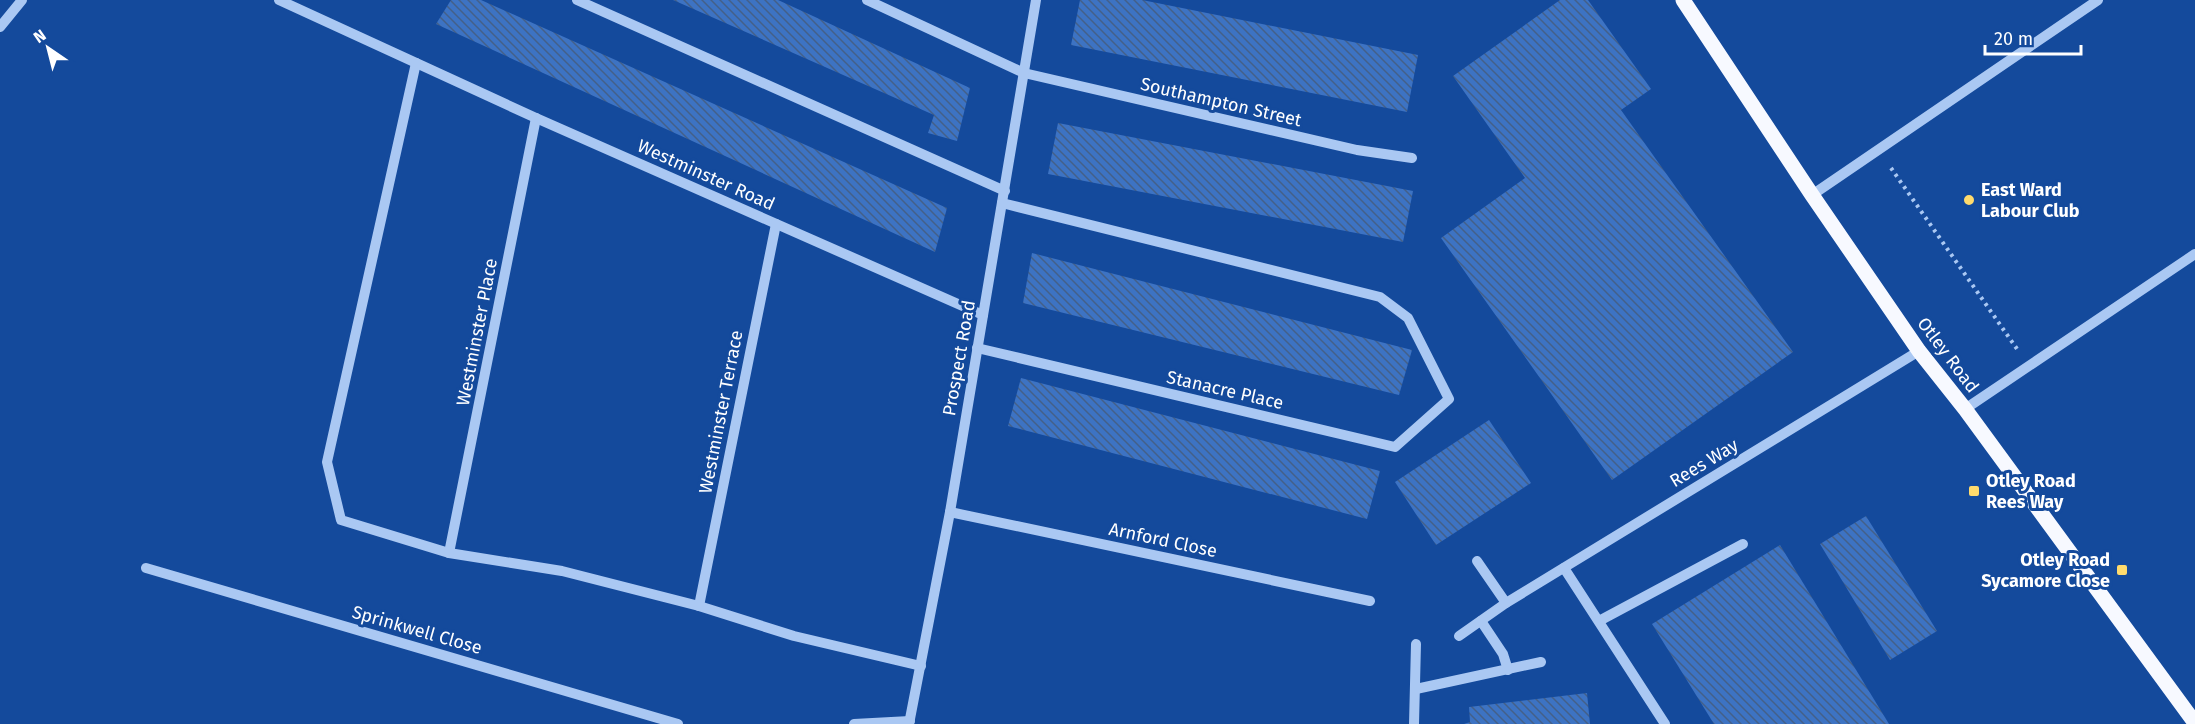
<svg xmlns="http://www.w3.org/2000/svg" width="2195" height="724" font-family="'Fira Sans',sans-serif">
  <defs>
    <pattern id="building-back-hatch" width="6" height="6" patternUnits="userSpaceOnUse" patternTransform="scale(1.5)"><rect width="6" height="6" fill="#3d73c3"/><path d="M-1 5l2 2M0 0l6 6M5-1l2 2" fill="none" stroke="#446088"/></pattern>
  </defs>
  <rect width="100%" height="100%" fill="#144a9c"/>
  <g fill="url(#building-back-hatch)">
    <path d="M451 0H481L947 208 935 252 436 24Z"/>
    <path d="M673 0H778L970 88 957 141 928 133 934 115Z"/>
    <path d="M1080 0H1142L1418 55 1407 112 1071 45Z"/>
    <path d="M1560 0H1588L1651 89 1621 110 1793 352 1612 480 1441 238 1525 178 1453 76Z"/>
    <path d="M1058 123 1413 191 1403 242 1048 174Z"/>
    <path d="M1032 253 1412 350 1399 395 1023 303Z"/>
    <path d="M1021 378 1380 471 1367 519 1008 426Z"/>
    <path d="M1489 420 1531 483 1436 545 1395 482Z"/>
    <path d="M1866 516 1937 631 1890 660 1820 544Z"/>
    <path d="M1780 545 1889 724H1714L1652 624Z"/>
    <path d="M1587 693 1590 724H1464L1470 722 1469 707Z"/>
  </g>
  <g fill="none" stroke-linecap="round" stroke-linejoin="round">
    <path stroke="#aac8f3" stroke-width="4" stroke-dasharray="3 4.5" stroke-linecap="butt" d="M1891 168 2017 349"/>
    <g stroke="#aac8f3" stroke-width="10">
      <path d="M279 0 536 118 983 315"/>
      <path d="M577 0 1005 191"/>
      <path d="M867 0 1024 73 1357 150 1412 158"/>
      <path d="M0 27 22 0"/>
      <path d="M416 63 327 462 341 520 449 553 562 571 699 606 794 636 921 666"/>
      <path d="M1812 195 2098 0"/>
      <path d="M977 348 1395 447 1449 399 1408 318 1380 297 1002 203"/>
      <path d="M1965 409 2195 254"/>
      <path d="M950 512 1370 601"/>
      <path d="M449 553 536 118"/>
      <path d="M1477 561 1506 603"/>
      <path d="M146 568 678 724"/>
      <path d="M1564 568 1665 724"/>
      <path d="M699 606 776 224"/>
      <path d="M1481 621 1503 654 1508 670"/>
      <path d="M1599 621 1743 544"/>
      <path d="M1459 636 1506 603 1919 351"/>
      <path d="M1416 689 1541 662"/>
      <path d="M854 724 910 721"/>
      <path d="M909 724 950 512 1036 0"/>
      <path d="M1414 724 1416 644"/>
    </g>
    <path stroke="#f7f9ff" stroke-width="15" d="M1683 0 1812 195 1919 351 1965 409 2195 723"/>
  </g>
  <g fill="#ffdb6d" stroke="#144a9c" stroke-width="2">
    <circle cx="1969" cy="200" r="6"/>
    <rect x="1968" y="485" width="12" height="12" rx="3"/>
    <rect x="2116" y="564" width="12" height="12" rx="3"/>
  </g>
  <g text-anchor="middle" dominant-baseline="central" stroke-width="6" stroke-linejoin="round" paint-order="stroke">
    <g font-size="18" fill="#fff" stroke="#144a9c">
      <text transform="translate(1221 102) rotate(13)">Southampton Street</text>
      <text transform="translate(706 175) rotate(24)">Westminster Road</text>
      <text transform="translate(477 332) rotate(-79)">Westminster Place</text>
      <text transform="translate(1948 355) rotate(53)">Otley Road</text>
      <text transform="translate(959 358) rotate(-80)">Prospect Road</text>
      <text transform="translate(1225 390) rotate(13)">Stanacre Place</text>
      <text transform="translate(721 412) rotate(-79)">Westminster Terrace</text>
      <text transform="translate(1704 463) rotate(-31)">Rees Way</text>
      <text transform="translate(1163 540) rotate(12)">Arnford Close</text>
      <text transform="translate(417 630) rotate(16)">Sprinkwell Close</text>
    </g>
    <g font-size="18" font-weight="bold" fill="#fff" stroke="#144a9c" text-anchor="start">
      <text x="1981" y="190">East Ward<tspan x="1981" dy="21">Labour Club</tspan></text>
      <text x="1986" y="481">Otley Road<tspan x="1986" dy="21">Rees Way</tspan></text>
      <text x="2110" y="560" text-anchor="end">Otley Road<tspan x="2110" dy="21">Sycamore Close</tspan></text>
    </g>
  </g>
  <g transform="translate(48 48) rotate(325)" stroke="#144a9c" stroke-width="4.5" paint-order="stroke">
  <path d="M0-4.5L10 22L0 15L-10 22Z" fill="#ffffff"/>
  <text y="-9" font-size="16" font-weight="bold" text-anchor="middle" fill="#ffffff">N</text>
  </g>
  <path d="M1985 45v9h96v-9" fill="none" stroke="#ffffff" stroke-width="3"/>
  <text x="1994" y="45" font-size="18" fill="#ffffff" stroke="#144a9c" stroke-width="4.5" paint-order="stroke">20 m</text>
</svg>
